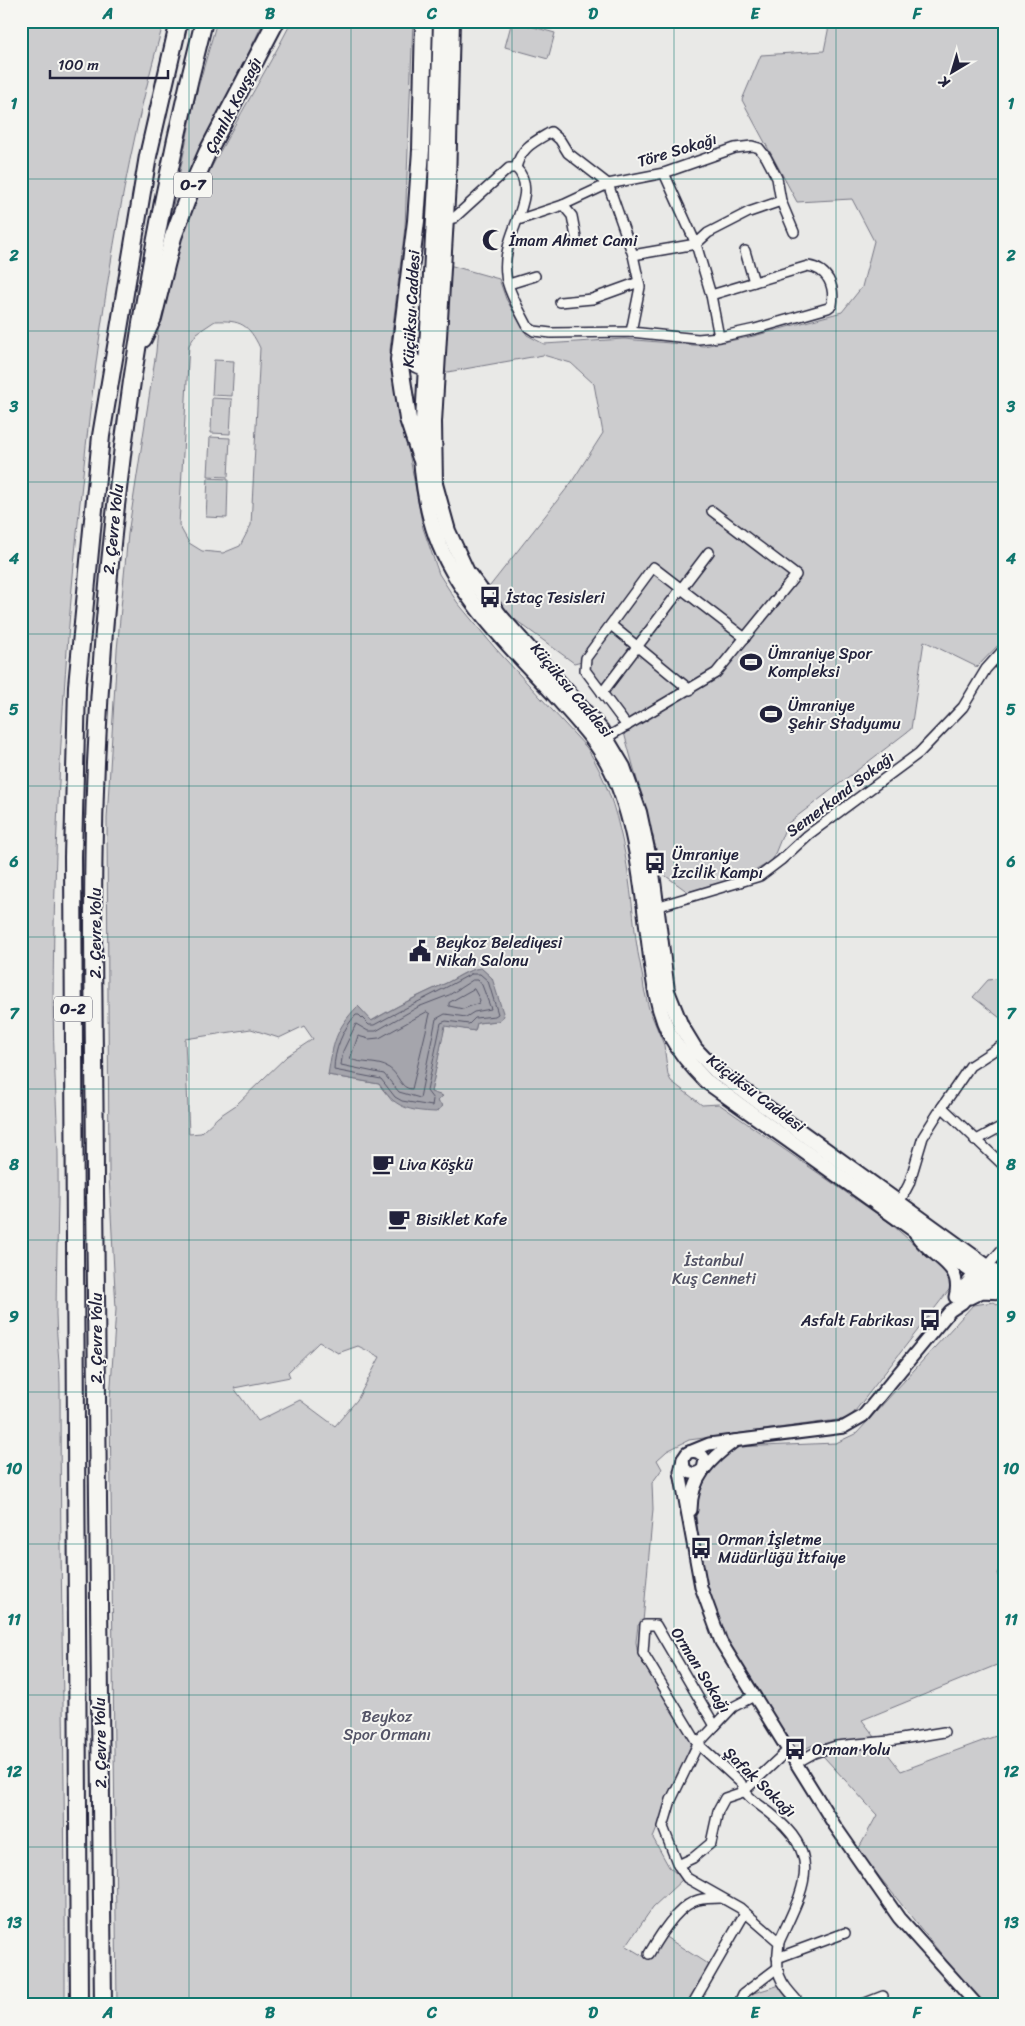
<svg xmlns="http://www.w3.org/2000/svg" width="1025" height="2026" font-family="Sriracha,sans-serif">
  <rect width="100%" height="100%" fill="#e9e9e7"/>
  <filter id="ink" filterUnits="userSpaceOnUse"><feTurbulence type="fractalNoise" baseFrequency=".02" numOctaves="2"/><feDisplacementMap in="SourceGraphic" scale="10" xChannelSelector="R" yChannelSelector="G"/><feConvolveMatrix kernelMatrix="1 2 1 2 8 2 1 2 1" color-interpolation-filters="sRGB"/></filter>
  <g filter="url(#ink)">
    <g fill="#ccccce" stroke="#777784" fill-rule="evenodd">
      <path d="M21 21H164C122 168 99 322 83 474 64 650 54 827 53 1004 53 1054 57 1104 58 1154 59 1207 56 1261 56 1314 56 1337 60 1361 60 1384 60 1591 66 1798 65 2005H21Z"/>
      <path d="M217 21H264L212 127 169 225 195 98Z"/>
      <path d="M292 21H413L405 227 390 350 423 528 439 574 457 602 495 648 587 748C623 805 629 875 636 940 638 957 643 973 644 989L649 1009 664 1045 668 1075 671 1081 702 1105 719 1104 890 1223 943 1270 951 1278 952 1286 852 1415 845 1419 689 1440 667 1451 657 1460 662 1469 652 1483 653 1509 643 1622 638 1625 636 1642 638 1655 692 1742 653 1838 669 1867 683 1879 653 1907 626 1946 648 1959 664 1936 709 1965 687 2005H117L110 1400 116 1309 109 1176 107 819 117 650 128 534 156 352C159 306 172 247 192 205 223 142 260 83 292 21ZM215 321C240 320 249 324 260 348L251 525 240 546 223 553 202 551 189 543 179 525 189 345 197 333ZM481 968 492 978 498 1021 477 1023 475 1031 445 1025 431 1092 437 1101H392L379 1084 328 1075 358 1006 371 1021C395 1007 417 996 442 985 456 979 465 970 481 968ZM304 1026 313 1039 287 1056 236 1105 218 1117 201 1133 189 1134 185 1039 251 1029 279 1038ZM319 1342 338 1353 358 1346 380 1357 357 1400 335 1426 300 1400 258 1421 234 1388 290 1377 288 1372Z"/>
      <path d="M512 21 555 33 548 59 505 47Z"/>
      <path d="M830 21H1004V639L977 667 924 641 911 729 787 824 772 861 744 877 688 892 663 874 623 729 581 673 582 661 574 663 498 607 486 591 571 483 603 433 594 384 571 363 543 355 442 373 449 265 499 279 506 299 527 335 544 344 624 339 704 346 754 336 842 312 862 287 874 241 852 199 797 202 742 100 761 55 824 51Z"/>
      <path d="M214 360 234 361 232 396 212 395Z"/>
      <path d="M212 398 232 399 230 434 211 433Z"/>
      <path d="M210 437 230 438 228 477 208 476Z"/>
      <path d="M208 478 228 479 227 518 206 517Z"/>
      <path d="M1004 978V1021L973 997 988 980Z"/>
      <path d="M994 1302 1004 1309V1565L998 1573 1004 1590V1662L862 1720 901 1771 1004 1733V2005H982L858 1850 877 1815 813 1745 792 1755 720 1631 700 1558 695 1503 712 1465 737 1447 836 1443 857 1433 973 1305Z"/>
      <path d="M780 1985 798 2005H740L744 1996Z"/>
    </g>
    <path fill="#a5a5ac" stroke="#71717f" d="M481 968 492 978 504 1016 498 1021 477 1023 475 1031 445 1026 431 1092 443 1096 437 1101 443 1106 436 1112C409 1111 395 1108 379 1084L328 1075C333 1044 335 1029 358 1006L372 1021C395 1007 418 996 442 985 457 979 465 970 481 968Z"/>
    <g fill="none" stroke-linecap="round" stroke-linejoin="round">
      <g stroke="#565668" stroke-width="1">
        <path d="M471 974H480L488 981 498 1014 495 1016 475 1018 469 1024 446 1021 441 1023 427 1091 433 1099 432 1106 402 1101 395 1097 381 1079 334 1070C334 1051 343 1028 356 1015H359L369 1025H374C406 1007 439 992 471 974Z"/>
        <path d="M473 980H478L482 985 491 1009 474 1012 466 1017 445 1014 436 1019 420 1098 399 1092 384 1074 341 1065 343 1051 356 1024 368 1031H376L418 1007 449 995Z"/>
        <path d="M474 989 480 1000 479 1003 463 1009 449 1006V1003Z"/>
        <path d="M427 1012 430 1014 412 1089C400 1089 399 1074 389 1068 378 1061 362 1064 350 1059L358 1036 369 1039 379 1038Z"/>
      </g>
      <g stroke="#22223b" stroke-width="12">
        <g id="minor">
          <path d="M516 168C521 147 534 142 551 132L560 140 568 153 608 184 633 255 640 287 631 332"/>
          <path d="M664 173 696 244 711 295 719 337"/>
          <path d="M563 205 572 216 576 237"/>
          <path d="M446 220 454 218 509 168H516C538 189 512 224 508 248 506 256 505 266 506 274 506 288 522 315 528 327L534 331 551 333 631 332 698 339 719 337 755 329 828 308 832 305C835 286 828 269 808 266L711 295"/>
          <path d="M518 220 563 205 608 184 664 173 735 148 752 146 759 148 766 157 777 178 781 201 794 232"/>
          <path d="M745 251 754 282"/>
          <path d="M633 255 696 244 708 233 749 212 781 201"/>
          <path d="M509 284 535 276"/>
          <path d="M560 302 592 299 639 282"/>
          <path d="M611 625 690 690"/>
          <path d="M602 693 709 552"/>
          <path d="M627 726 585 670 586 658 653 567 745 638"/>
          <path d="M606 738 716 673 796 575 712 511"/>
          <path d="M656 907 760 876 781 860 808 835 919 753 963 707 986 669 1004 649"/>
          <path d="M942 1107 970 1066 1004 1044"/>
          <path d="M975 1141 1004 1125"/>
          <path d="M899 1203 909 1184 923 1137 942 1107 1004 1166"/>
          <path d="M987 1267 1004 1247"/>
          <path d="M754 1696 733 1707 715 1726 656 1625H645L643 1653 698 1744 741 1783C745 1797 759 1804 770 1813 825 1857 804 1887 779 1942"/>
          <path d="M715 1726 698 1744 671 1800 663 1827 678 1865 687 1878 740 1908 779 1942C775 1977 778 1979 801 2005"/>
          <path d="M796 1763 814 1753 836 1746 889 1741 944 1732"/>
          <path d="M678 1865 693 1858 711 1843 718 1811 725 1798 743 1792 788 1750"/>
          <path d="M649 1954C658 1938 678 1905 698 1900 705 1898 713 1898 721 1898"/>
          <path d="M777 1958 845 1933"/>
          <path d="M692 2005 745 1913"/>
          <path d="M738 2005 743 1994 776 1969"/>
          <path d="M860 2005 883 1996"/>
        </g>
      </g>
      <g stroke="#22223b" stroke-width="15">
        <g id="tertiary">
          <path d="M916 1235C932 1259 964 1264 955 1297"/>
          <path d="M957 1295 971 1278 979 1276 983 1272"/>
          <path d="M970 1298 982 1292 1003 1293"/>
          <path d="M683 1459 684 1468C690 1475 697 1475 703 1469L705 1460C702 1453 696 1450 689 1452"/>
          <path d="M691 1510C691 1478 710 1459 735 1441"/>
          <path d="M977 2005 899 1918 835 1826 721 1642 701 1587 680 1472 683 1459 687 1453 709 1444 844 1427 863 1416 950 1311 962 1303 979 1284V1276"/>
        </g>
      </g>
      <g stroke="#22223b" stroke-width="18">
        <g id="primary">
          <path d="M441 21 436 182 421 458C423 485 427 511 436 536 458 597 510 646 553 693 575 718 598 741 612 771 636 821 642 887 649 941 653 972 655 1004 669 1033 679 1051 691 1066 706 1081L1004 1294"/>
          <path d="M452 21 448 183 434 422 435 484 448 531 467 572 501 617 601 730 623 767 639 812 652 873 667 991 681 1026 695 1049 715 1070 1004 1279"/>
        </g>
      </g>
      <g stroke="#22223b" stroke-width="20">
        <g id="motorway">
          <path d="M143 339 153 318 173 237 189 194 207 153 276 21"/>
          <path d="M407 340C406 354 410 365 425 366"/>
          <path d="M421 458 408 419 399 360 416 221 421 150 424 21"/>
          <path d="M79 2005 73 857 77 686 101 436 148 156 179 21"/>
          <path d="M103 2005C100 1734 96 1464 95 1194 95 1050 90 906 96 763 107 513 142 264 204 21"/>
        </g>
      </g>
      <use href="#minor" stroke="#f6f6f2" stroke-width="9"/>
      <use href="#tertiary" stroke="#f6f6f2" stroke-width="11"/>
      <use href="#primary" stroke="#f6f6f2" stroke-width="14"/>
      <use href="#motorway" stroke="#f6f6f2" stroke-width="16"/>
    </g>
  </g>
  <path fill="none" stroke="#0f766e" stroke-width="1" stroke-opacity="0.55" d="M189 21V2005M351 21V2005M512 21V2005M674 21V2005M836 21V2005M21 179H1004M21 331H1004M21 482H1004M21 634H1004M21 786H1004M21 937H1004M21 1089H1004M21 1240H1004M21 1392H1004M21 1544H1004M21 1695H1004M21 1847H1004"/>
  <defs>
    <g id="mosque-bare" transform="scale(1.725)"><path d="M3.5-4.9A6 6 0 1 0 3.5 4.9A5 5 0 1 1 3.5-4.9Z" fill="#22223b" stroke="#f6f6f2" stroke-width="2.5" paint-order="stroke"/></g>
    <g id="bus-bare" transform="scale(1.725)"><path d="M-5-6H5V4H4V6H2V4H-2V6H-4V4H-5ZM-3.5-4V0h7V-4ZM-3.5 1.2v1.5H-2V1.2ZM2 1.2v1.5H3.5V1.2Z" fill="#22223b" stroke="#f6f6f2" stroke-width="2.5" paint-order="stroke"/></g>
    <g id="stadium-bare" transform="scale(1.725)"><path d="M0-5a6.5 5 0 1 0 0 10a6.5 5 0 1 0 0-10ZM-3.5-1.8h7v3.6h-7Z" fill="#22223b" stroke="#f6f6f2" stroke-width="2.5" paint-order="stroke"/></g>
    <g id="civic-bare" transform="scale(1.725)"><path d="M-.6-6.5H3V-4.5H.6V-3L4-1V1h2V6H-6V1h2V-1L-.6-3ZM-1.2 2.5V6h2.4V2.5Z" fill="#22223b" stroke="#f6f6f2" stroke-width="2.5" paint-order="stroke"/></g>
    <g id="cafe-bare" transform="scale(1.725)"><path d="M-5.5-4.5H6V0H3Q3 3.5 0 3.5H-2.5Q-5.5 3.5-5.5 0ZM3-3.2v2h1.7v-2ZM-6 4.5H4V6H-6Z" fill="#22223b" stroke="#f6f6f2" stroke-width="2.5" paint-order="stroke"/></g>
  </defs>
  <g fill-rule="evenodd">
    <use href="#mosque-bare" x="493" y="240"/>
    <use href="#bus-bare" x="490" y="597"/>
    <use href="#stadium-bare" x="751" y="662"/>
    <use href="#stadium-bare" x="771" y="714"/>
    <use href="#bus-bare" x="655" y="863"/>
    <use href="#civic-bare" x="420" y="951"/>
    <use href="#cafe-bare" x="383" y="1164"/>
    <use href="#cafe-bare" x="399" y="1219"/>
    <use href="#bus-bare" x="930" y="1320"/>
    <use href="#bus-bare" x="701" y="1548"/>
    <use href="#bus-bare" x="795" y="1749"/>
  </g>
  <g text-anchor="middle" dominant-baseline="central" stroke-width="4" stroke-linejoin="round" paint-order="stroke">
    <g fill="#f6f6f2" stroke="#626272" stroke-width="1">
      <rect x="174" y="172.5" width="38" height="25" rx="4"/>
      <rect x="54" y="996.5" width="38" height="25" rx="4"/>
    </g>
    <g font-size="15" font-weight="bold" fill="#22223b">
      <text x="193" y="185">O-7</text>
      <text x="73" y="1009">O-2</text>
    </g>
    <g font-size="16" fill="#22223b" stroke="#f6f6f2">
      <text transform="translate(233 105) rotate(-63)">Çamlık Kavşağı</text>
      <text transform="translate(677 150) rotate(-17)">Töre Sokağı</text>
      <text transform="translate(411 309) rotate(-87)">Küçüksu Caddesi</text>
      <text transform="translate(113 529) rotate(-84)">2. Çevre Yolu</text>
      <text transform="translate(572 690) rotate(50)">Küçüksu Caddesi</text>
      <text transform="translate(840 794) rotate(-37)">Semerkand Sokağı</text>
      <text transform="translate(95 933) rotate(-90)">2. Çevre Yolu</text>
      <text transform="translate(756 1093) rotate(37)">Küçüksu Caddesi</text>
      <text transform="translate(96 1338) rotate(-90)">2. Çevre Yolu</text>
      <text transform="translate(701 1670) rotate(58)">Orman Sokağı</text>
      <text transform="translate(100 1743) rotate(-91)">2. Çevre Yolu</text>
      <text transform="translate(760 1782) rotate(44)">Şafak Sokağı</text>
    </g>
    <g font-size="16" fill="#22223b" stroke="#f6f6f2" text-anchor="start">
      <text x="509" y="240">İmam Ahmet Cami</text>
      <text x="506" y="597">İstaç Tesisleri</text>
      <text x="768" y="653">Ümraniye Spor<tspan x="768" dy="18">Kompleksi</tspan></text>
      <text x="788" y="705">Ümraniye<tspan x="788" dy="18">Şehir Stadyumu</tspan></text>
      <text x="672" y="854">Ümraniye<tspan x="672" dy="18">İzcilik Kampı</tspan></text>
      <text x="436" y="942">Beykoz Belediyesi<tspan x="436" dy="18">Nikah Salonu</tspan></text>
      <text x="399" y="1164">Liva Köşkü</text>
      <text x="416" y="1219">Bisiklet Kafe</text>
      <text x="914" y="1320" text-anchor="end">Asfalt Fabrikası</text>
      <text x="718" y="1539">Orman İşletme<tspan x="718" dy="18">Müdürlüğü İtfaiye</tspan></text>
      <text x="812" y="1749">Orman Yolu</text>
    </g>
    <g font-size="16" fill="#555567" stroke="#f6f6f2">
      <text x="714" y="1260">İstanbul<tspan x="714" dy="18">Kuş Cenneti</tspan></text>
      <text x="387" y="1716">Beykoz<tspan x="387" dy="18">Spor Ormanı</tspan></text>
    </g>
  </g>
  <rect width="1025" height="2026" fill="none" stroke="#f6f6f2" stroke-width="55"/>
  <g transform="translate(952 72) rotate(218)" stroke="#f6f6f2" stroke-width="4" paint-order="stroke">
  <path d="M0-4L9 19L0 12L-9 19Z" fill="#22223b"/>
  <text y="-8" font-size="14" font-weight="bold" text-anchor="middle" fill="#22223b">K</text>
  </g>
  <path d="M50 70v8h118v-8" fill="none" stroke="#22223b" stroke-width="2.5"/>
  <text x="58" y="70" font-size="15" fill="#22223b" stroke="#f6f6f2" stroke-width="4" paint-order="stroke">100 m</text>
  <rect x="28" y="28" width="970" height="1970" fill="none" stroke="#0f766e" stroke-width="2"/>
  <g font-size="16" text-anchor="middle" font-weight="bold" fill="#0f766e">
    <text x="108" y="19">A</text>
    <text x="270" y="19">B</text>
    <text x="432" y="19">C</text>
    <text x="593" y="19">D</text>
    <text x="755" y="19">E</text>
    <text x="917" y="19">F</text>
    <text x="14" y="109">1</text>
    <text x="1011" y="109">1</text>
    <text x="14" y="261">2</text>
    <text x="1011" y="261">2</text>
    <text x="14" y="412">3</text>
    <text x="1011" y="412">3</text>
    <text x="14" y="564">4</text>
    <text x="1011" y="564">4</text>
    <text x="14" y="715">5</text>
    <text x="1011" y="715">5</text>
    <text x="14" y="867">6</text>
    <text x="1011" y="867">6</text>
    <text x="14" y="1019">7</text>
    <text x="1011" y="1019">7</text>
    <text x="14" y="1170">8</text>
    <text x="1011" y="1170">8</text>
    <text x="14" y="1322">9</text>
    <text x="1011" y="1322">9</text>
    <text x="14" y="1474">10</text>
    <text x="1011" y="1474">10</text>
    <text x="14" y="1625">11</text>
    <text x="1011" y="1625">11</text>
    <text x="14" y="1777">12</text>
    <text x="1011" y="1777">12</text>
    <text x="14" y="1928">13</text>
    <text x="1011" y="1928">13</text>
    <text x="108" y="2018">A</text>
    <text x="270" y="2018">B</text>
    <text x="432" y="2018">C</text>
    <text x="593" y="2018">D</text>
    <text x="755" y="2018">E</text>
    <text x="917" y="2018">F</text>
  </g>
</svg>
